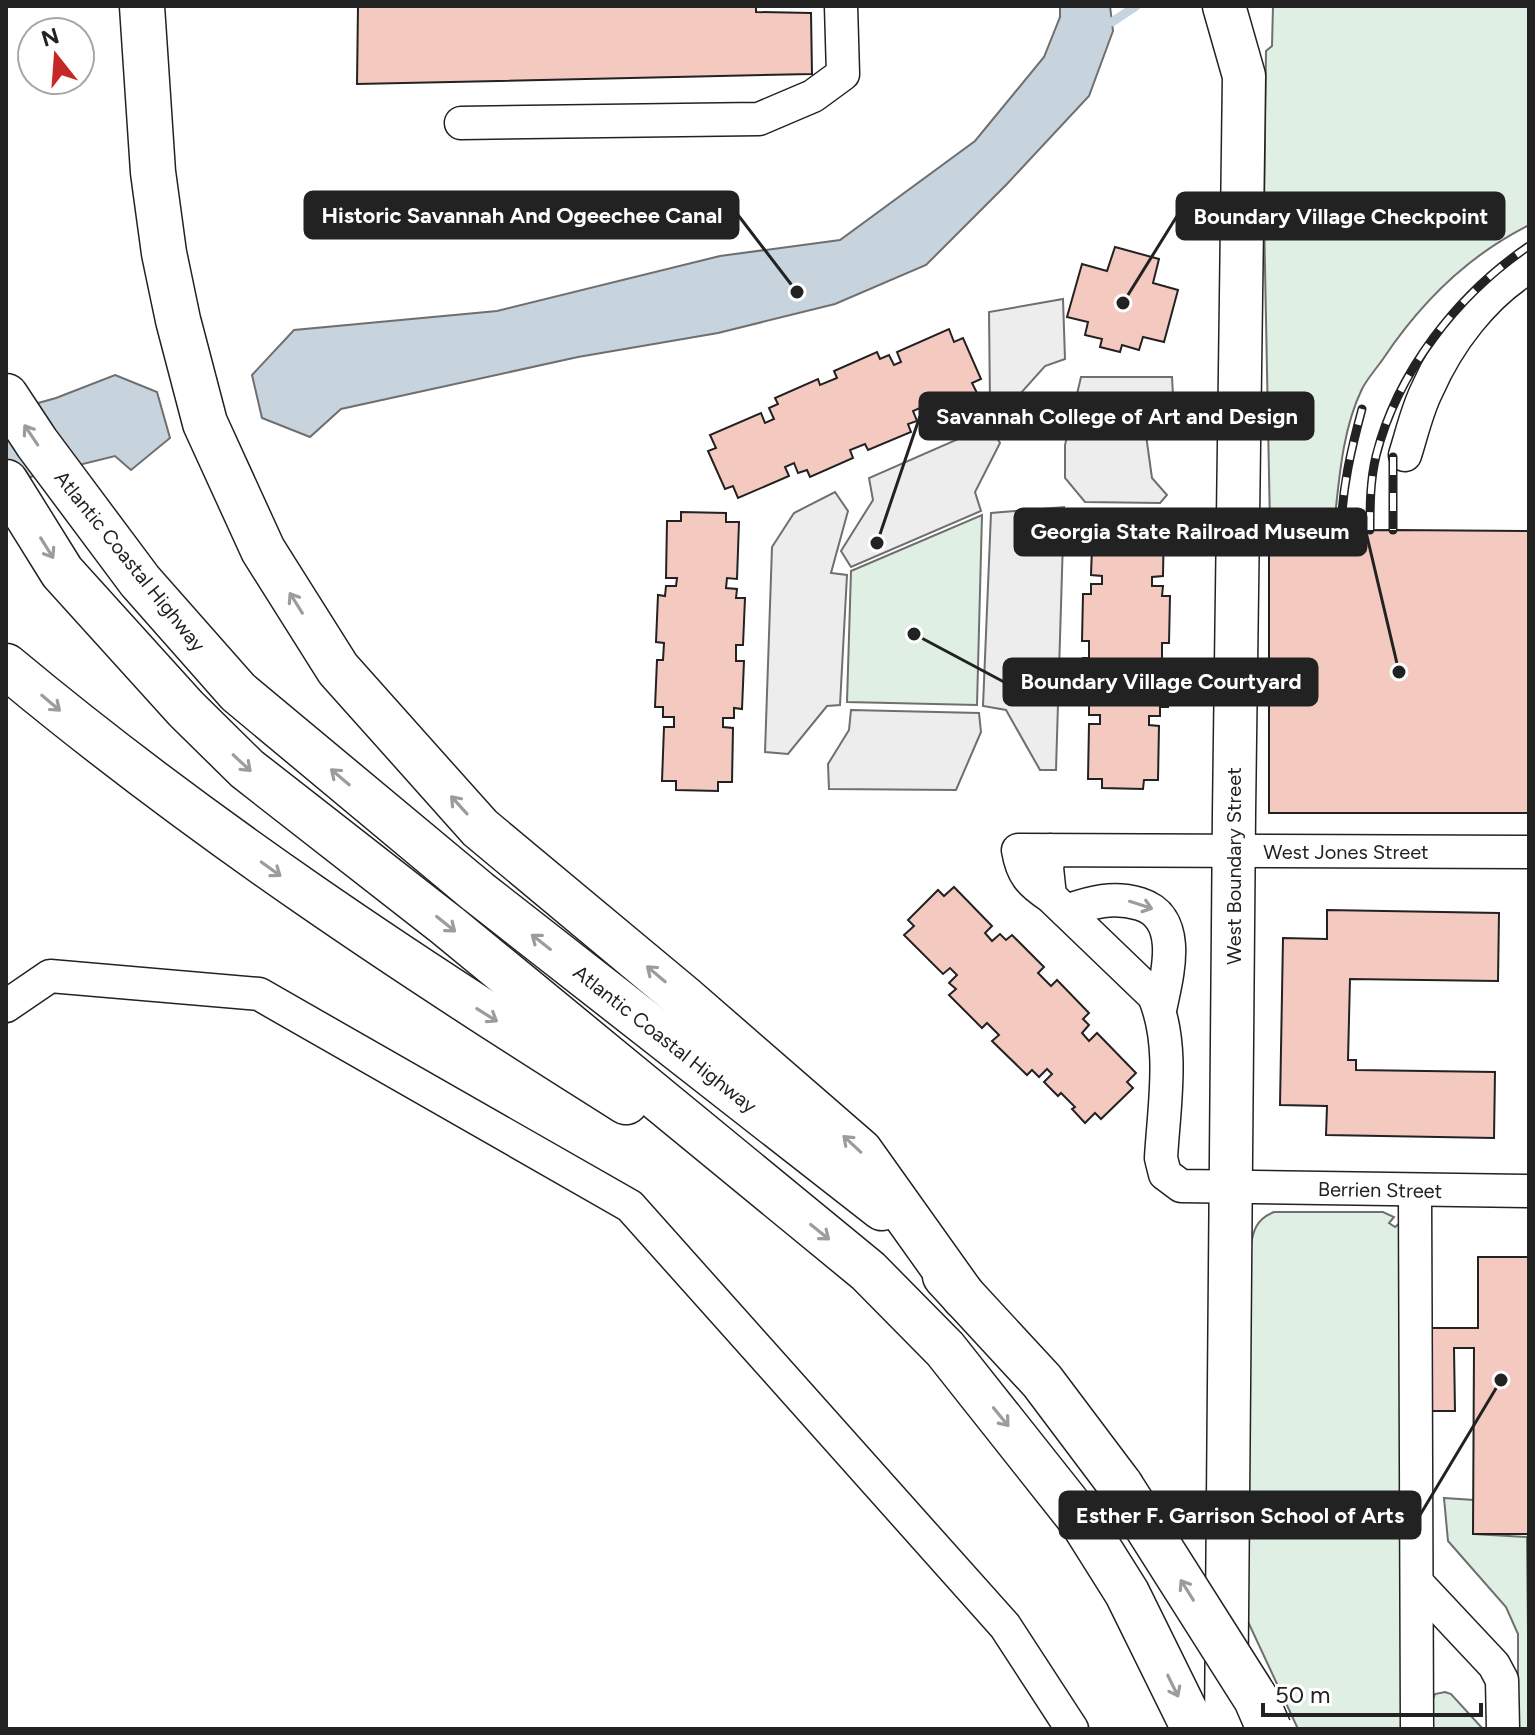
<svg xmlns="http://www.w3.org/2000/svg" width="1535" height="1735" font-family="Figtree,sans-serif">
  <rect width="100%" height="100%" fill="#fff"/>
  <g fill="#e0efe3" stroke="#6f6f6f" stroke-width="2">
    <path d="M1273 6H1529V225C1467 256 1421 302 1383 359 1376 369 1367 379 1362 389 1342 430 1339 481 1334 526H1270L1264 216 1266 51 1272 46Z"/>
    <path d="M982 515 977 705 847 702 851 571Z"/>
    <path d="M1274 1212H1383L1394 1217 1389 1223 1395 1227 1400 1223 1408 1729H1298L1243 1611 1249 1253C1253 1233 1254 1220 1274 1212Z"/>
    <path d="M1444 1498 1474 1500V1534L1527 1537 1529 1729H1518V1634L1506 1607 1448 1541Z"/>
    <path d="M1445 1692 1451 1694 1483 1729H1431V1704L1435 1694Z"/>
  </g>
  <g fill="#ededed" stroke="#6f6f6f" stroke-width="2">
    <path d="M1063 299 1065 359 1045 366 1012 403 990 405 989 312Z"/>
    <path d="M1081 377H1172L1173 395 1145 428 1152 478 1167 495 1160 503 1085 502 1065 478V445Z"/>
    <path d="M990 425 1000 443 975 492 981 511 851 567 841 551 873 500 869 478Z"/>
    <path d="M835 492 848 511 831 573 847 575 840 705 827 706 788 754 765 752 772 547 794 513Z"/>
    <path d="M1064 507 1056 770H1040L1006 710 983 706 991 513Z"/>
    <path d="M851 710 979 713 981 732 956 790 829 789 828 764 849 730Z"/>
  </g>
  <g fill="#c7d3dd" stroke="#6f6f6f" stroke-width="2">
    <path d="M1060 6H1110L1113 31 1089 96 1006 185 926 265 835 304 718 333 578 357 341 409 310 437 262 418 252 375 294 330 497 311 720 256 840 240 975 141 1044 57 1060 17Z"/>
    <path d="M115 375 157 392 170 438 131 470 115 456 6 483V412L56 398Z"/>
  </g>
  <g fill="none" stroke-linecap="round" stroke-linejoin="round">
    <path stroke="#c7d3dd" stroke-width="9" d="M1112 22 1136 6"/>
  </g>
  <g fill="#f3c9c0" stroke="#222" stroke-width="2">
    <path d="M358 6H756V12L811 13 812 74 357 84Z"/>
    <path d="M1115 247 1159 259 1153 283 1178 290 1164 342 1143 337 1139 350 1122 345 1120 352 1100 347 1102 339 1085 335 1088 322 1067 317 1082 264 1107 271Z"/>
    <path d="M949 329 954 342 963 338 981 379 972 383 978 395 926 417 922 407 913 411 917 421 908 424 911 432 868 450 865 444 850 450 853 458 810 477 807 470 798 473 794 463 785 467 789 476 738 498 733 486 725 489 708 451 716 448 710 435 761 413 765 423 774 419 769 408 778 404 775 398 818 379 820 385 837 378 834 371 877 352 880 359 889 355 894 365 901 362 897 352Z"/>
    <path d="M1107 510 1152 511 1151 520H1164L1163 576 1152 577V586H1163L1162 596H1170L1169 643H1162V659H1169L1168 707H1160V716H1149V725L1159 726 1158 780H1144L1143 789 1102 788V779H1088L1089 724H1100V715H1089V705H1081L1083 658H1089V641H1082L1083 594H1091V584H1102V576L1091 575 1093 519H1107Z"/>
    <path d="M681 512 726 513V522H739L737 579 727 578 726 588 737 589 736 598H745L743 645H736V661H744L742 709 734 708V718H723V727L733 728 732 782H718V791L676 790V781H662L664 727H674V717H663V707H655L657 660H663L664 643 656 642 658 595 665 596 666 586H676L677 578H666L667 521H681Z"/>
    <path d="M1393 530 1529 531V813H1269V531Z"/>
    <path d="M954 887 992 926 985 933 992 941 1000 934 1006 940 1012 935 1044 967 1038 973 1051 986 1057 980 1089 1013 1083 1019 1089 1025 1082 1033 1089 1041 1097 1033 1136 1073 1127 1082 1133 1088 1101 1119 1095 1113 1085 1123 1072 1109 1075 1107 1061 1093 1058 1096 1044 1082 1052 1074 1047 1069 1039 1077 1032 1070 1027 1075 992 1041 999 1035 987 1023 982 1028 949 995 956 989 949 983 957 975 950 968 943 974 904 935 914 926 908 920 938 890 944 896Z"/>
    <path d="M1327 910 1499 913 1498 981 1350 979 1348 1060H1356V1070L1495 1072 1494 1138 1326 1135 1327 1106 1280 1105 1283 938 1327 939Z"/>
    <path d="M1478 1257H1529V1534H1473L1474 1348H1454L1455 1411H1425V1328H1478Z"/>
  </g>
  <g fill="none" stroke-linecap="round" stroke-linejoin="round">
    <g stroke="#222" stroke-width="35">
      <g id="minor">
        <path d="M461 123 759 119 813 96 843 74 841 6"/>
        <path d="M1405 455C1412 433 1417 410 1427 390 1448 342 1484 294 1529 267"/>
        <path d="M1050 850 1047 868 1050 896C1030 883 1022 874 1018 850 1188 850 1359 852 1529 852"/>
        <path d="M1050 896 1154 996C1175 1046 1164 1105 1161 1158L1165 1174 1181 1186 1529 1191"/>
        <path d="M1066 911C1092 902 1113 896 1140 904 1184 918 1167 976 1160 1010"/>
        <path d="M6 1006 50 976 259 994 630 1206 1005 1626 1072 1729"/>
        <path d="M1415 1191 1417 1729"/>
        <path d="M1418 1584 1494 1665 1502 1680 1503 1729"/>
      </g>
    </g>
    <g stroke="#222" stroke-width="45">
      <path id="major" d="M1224 6 1244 76 1234 813 1226 1729"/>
    </g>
    <g stroke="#222" stroke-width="47">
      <g id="highway">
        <path d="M142 6 153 172 164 253 178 320 205 423 263 550 338 669 480 828 684 998 860 1151 964 1297"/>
        <path d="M6 396 37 443 140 581 238 692 478 892 882 1208"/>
        <path d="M6 482 62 572 186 709 247 769 448 926 868 1271 945 1349 1083 1523 1127 1593 1194 1729"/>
        <path d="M6 666C200 828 412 968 626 1102"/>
        <path d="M945 1276 1042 1381 1121 1486"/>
      </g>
    </g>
    <use href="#minor" stroke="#fff" stroke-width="32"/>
    <use href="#major" stroke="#fff" stroke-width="42"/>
    <use href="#highway" stroke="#fff" stroke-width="44"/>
    <g stroke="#222" stroke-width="9">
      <g id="rail">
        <path d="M1393 457V530"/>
        <path d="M1370 530C1370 506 1370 481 1376 456 1397 372 1458 294 1529 246"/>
        <path d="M1341 531C1342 488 1351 450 1362 409"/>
      </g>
    </g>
    <use href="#rail" stroke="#fff" stroke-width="6" stroke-dasharray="18" stroke-linecap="butt"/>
    <g stroke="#222" stroke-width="47" stroke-linecap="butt">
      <path id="highway-bridge" d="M1121 1486 1256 1699 1269 1729"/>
    </g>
    <use href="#highway-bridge" stroke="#fff" stroke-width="44"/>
  </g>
  <defs><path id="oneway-shaft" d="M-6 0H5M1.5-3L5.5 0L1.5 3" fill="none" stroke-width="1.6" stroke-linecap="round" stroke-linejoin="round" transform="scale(2)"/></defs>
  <g stroke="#9c9c9c">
    <use href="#oneway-shaft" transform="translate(31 435) rotate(-124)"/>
    <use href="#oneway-shaft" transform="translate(47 548) rotate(58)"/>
    <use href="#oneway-shaft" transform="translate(296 603) rotate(-122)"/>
    <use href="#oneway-shaft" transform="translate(51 703) rotate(40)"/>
    <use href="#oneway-shaft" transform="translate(242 763) rotate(43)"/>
    <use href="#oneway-shaft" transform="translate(340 777) rotate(-140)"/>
    <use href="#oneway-shaft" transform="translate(459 805) rotate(-132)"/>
    <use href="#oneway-shaft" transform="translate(271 869) rotate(36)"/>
    <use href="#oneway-shaft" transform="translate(1141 905) rotate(18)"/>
    <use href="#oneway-shaft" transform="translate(446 924) rotate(39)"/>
    <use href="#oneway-shaft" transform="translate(541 942) rotate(-142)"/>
    <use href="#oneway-shaft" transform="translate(656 974) rotate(-140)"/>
    <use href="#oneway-shaft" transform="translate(487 1015) rotate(32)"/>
    <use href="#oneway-shaft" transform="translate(852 1144) rotate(-137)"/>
    <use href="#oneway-shaft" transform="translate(820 1232) rotate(39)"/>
    <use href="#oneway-shaft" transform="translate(1001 1417) rotate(51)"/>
    <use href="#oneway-shaft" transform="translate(1187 1590) rotate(-122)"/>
    <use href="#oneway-shaft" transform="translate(1173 1686) rotate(64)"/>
  </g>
  <g text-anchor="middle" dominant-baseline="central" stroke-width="6" stroke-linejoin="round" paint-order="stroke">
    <g font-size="20" fill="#222" stroke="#fff">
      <text transform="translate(130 561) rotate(51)">Atlantic Coastal Highway</text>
      <text x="1346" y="852">West Jones Street</text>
      <text transform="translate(1234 866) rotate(-90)">West Boundary Street</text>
      <text transform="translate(665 1039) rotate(38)">Atlantic Coastal Highway</text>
      <text transform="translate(1380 1190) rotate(1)">Berrien Street</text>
    </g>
  </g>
  <path fill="none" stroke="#222" stroke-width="3" d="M797 292L738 215M1123 303L1177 216M877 543L920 416M1399 672L1366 532M914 634L1004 682M1501 1380L1420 1515"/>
  <g fill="#222" stroke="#fff" stroke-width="3">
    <circle cx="797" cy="292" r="8"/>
    <circle cx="1123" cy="303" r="8"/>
    <circle cx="877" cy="543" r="8"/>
    <circle cx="1399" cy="672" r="8"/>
    <circle cx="914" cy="634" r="8"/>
    <circle cx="1501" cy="1380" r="8"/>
  </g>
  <g fill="#222" stroke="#222" stroke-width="3">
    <rect x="305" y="192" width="433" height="46" rx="8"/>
    <rect x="1177" y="193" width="327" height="46" rx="8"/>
    <rect x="920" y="393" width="393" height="46" rx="8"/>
    <rect x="1015" y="509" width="351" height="46" rx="8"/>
    <rect x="1004" y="659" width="313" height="46" rx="8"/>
    <rect x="1060" y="1492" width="360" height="46" rx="8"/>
  </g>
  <g font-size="22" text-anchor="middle" font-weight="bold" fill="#fff">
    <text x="522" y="223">Historic Savannah And Ogeechee Canal</text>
    <text x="1341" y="224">Boundary Village Checkpoint</text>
    <text x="1117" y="424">Savannah College of Art and Design</text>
    <text x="1190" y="539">Georgia State Railroad Museum</text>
    <text x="1161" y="689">Boundary Village Courtyard</text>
    <text x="1240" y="1523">Esther F. Garrison School of Arts</text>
  </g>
  <rect width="1535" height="1735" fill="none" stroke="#222222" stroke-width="16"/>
  <g transform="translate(56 56) rotate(343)"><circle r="38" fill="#ffffff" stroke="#a7a7a7" stroke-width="2"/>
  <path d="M0-6L14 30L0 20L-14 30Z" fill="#c62828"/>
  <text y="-12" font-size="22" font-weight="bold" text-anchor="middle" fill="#222222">N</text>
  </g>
  <path d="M1263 1703v12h218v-12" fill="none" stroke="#222222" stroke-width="4"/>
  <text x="1275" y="1703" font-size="24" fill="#222222" stroke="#ffffff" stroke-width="6" paint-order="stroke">50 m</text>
</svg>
